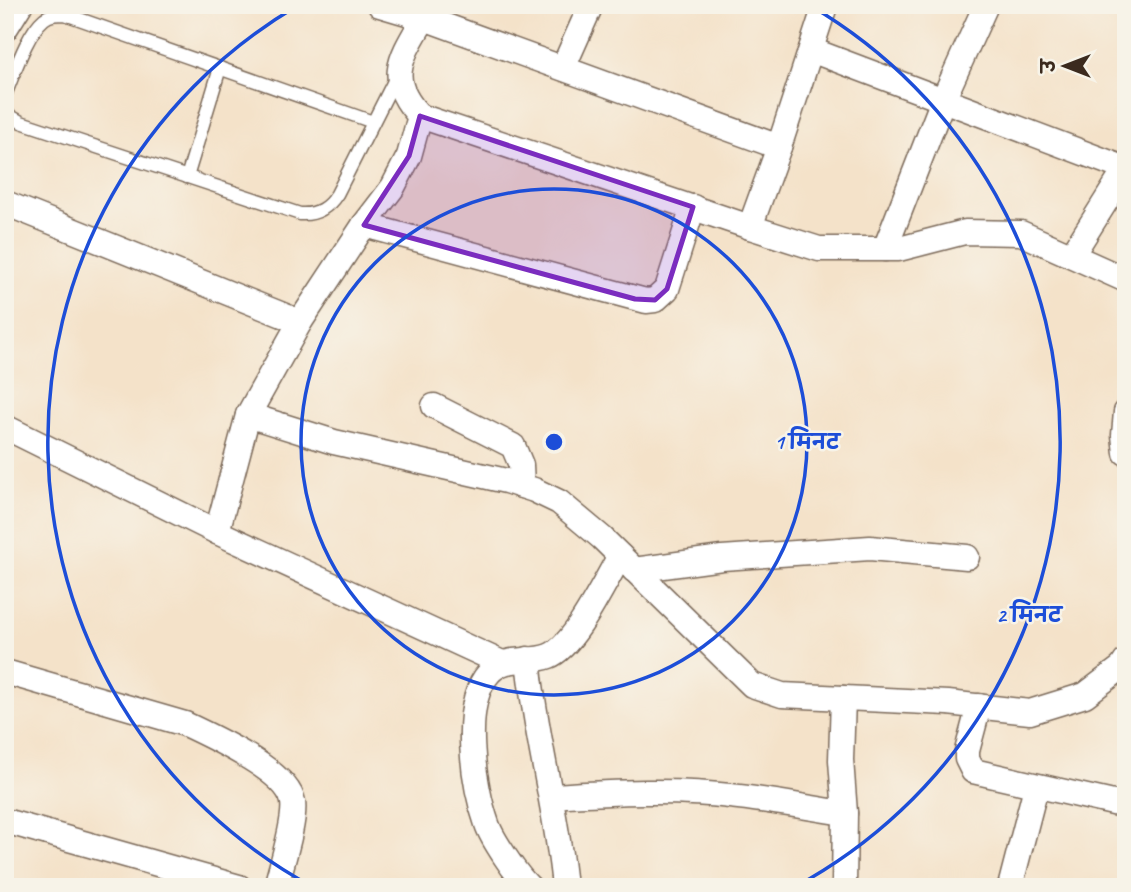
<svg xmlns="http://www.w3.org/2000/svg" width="1131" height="892" font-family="Caveat,'Playpen Sans Deva',sans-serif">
  <rect width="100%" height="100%" fill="#f7f3e8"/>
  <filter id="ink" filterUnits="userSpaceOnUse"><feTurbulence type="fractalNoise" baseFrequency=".0143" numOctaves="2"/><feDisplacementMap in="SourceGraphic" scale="14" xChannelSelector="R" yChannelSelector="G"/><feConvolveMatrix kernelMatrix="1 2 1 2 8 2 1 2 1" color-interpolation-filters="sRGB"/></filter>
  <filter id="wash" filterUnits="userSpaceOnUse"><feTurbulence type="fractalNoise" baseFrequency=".00686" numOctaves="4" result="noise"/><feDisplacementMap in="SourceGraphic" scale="28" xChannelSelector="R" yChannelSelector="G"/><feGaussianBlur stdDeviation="1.57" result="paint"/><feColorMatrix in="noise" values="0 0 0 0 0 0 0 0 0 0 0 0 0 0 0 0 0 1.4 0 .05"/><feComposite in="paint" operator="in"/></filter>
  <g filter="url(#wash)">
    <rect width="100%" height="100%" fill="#f4e2c9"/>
  </g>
  <g filter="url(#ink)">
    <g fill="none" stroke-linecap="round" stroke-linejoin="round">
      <g stroke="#7c6a5a" stroke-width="15">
        <g id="service">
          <path d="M5 95C14 74 27 33 44 19 50 14 57 14 65 14L373 122"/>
          <path d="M5 113 21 122 300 214C317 215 328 208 337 194L396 77"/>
          <path d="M187 177 220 68"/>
        </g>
      </g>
      <g stroke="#7c6a5a" stroke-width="27">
        <g id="minor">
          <path d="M428 5 424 18 779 147 824 9"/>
          <path d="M5 29 20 5"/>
          <path d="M811 50 1126 169 1072 255"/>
          <path d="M563 68 591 5"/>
          <path d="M420 116 750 227"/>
          <path d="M779 147 750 227 819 249H899L965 232 1021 233 1126 280"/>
          <path d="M5 203 300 322"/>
          <path d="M364 225 646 301 655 300 667 289 693 207"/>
          <path d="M885 249 943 100 986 5"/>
          <path d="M434 406 513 446 521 465 522 486"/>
          <path d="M1126 412 1124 435 1126 453"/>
          <path d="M248 415 334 442 506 481 534 490 559 502 602 538 752 685 782 695 948 703 1030 712 1085 695 1122 667 1126 661"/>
          <path d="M5 427 217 532 502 663"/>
          <path d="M217 532 248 415 300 322 364 225 393 187 409 156 420 116C384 79 402 56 424 18L380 5"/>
          <path d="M634 570 722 558 870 548 967 557"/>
          <path d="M528 659C535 736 557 810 564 887"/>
          <path d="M5 672 185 724C212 737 288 771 293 802 296 821 281 866 276 887"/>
          <path d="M843 698 841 760 845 813 844 887"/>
          <path d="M979 706 967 751V759L973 771 1122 805"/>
          <path d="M552 796C614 792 677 789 739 797 774 801 810 808 845 813"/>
          <path d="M5 821 239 887"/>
          <path d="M529 887C517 876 492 839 487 824 474 787 460 705 489 673 506 654 529 664 549 656 575 646 605 581 620 556"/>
          <path d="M1010 887 1036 787"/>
        </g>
      </g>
      <use href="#service" stroke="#fff" stroke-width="12"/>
      <use href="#minor" stroke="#fff" stroke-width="24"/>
    </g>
  </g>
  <path fill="#7b2cbf" fill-opacity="0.2" stroke="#7b2cbf" stroke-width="5" stroke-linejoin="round" d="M420 116 693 207 667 289 655 300 635 299 364 225 409 156Z"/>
  <g fill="none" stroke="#1d4ed8" stroke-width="3.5">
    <circle cx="554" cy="442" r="253"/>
    <path d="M313 887A506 506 0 0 1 297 6M811 6A506 506 0 0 1 795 887"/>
  </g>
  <circle cx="554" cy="442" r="10" fill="#1d4ed8" stroke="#f7f3e8" stroke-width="3.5"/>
  <g font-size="21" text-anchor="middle" font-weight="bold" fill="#1d4ed8" stroke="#f7f3e8" stroke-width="5" stroke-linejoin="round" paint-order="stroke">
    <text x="807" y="449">1 मिनट</text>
    <text x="1029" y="622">2 मिनट</text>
  </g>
  <rect width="1131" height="892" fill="none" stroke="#f7f3e8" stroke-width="28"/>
  <g transform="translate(1065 66) rotate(270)" stroke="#f7f3e8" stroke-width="5" paint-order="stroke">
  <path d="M0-5L12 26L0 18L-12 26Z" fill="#3b2a1e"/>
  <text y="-10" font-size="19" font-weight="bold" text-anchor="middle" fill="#3b2a1e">उ</text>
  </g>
</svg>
